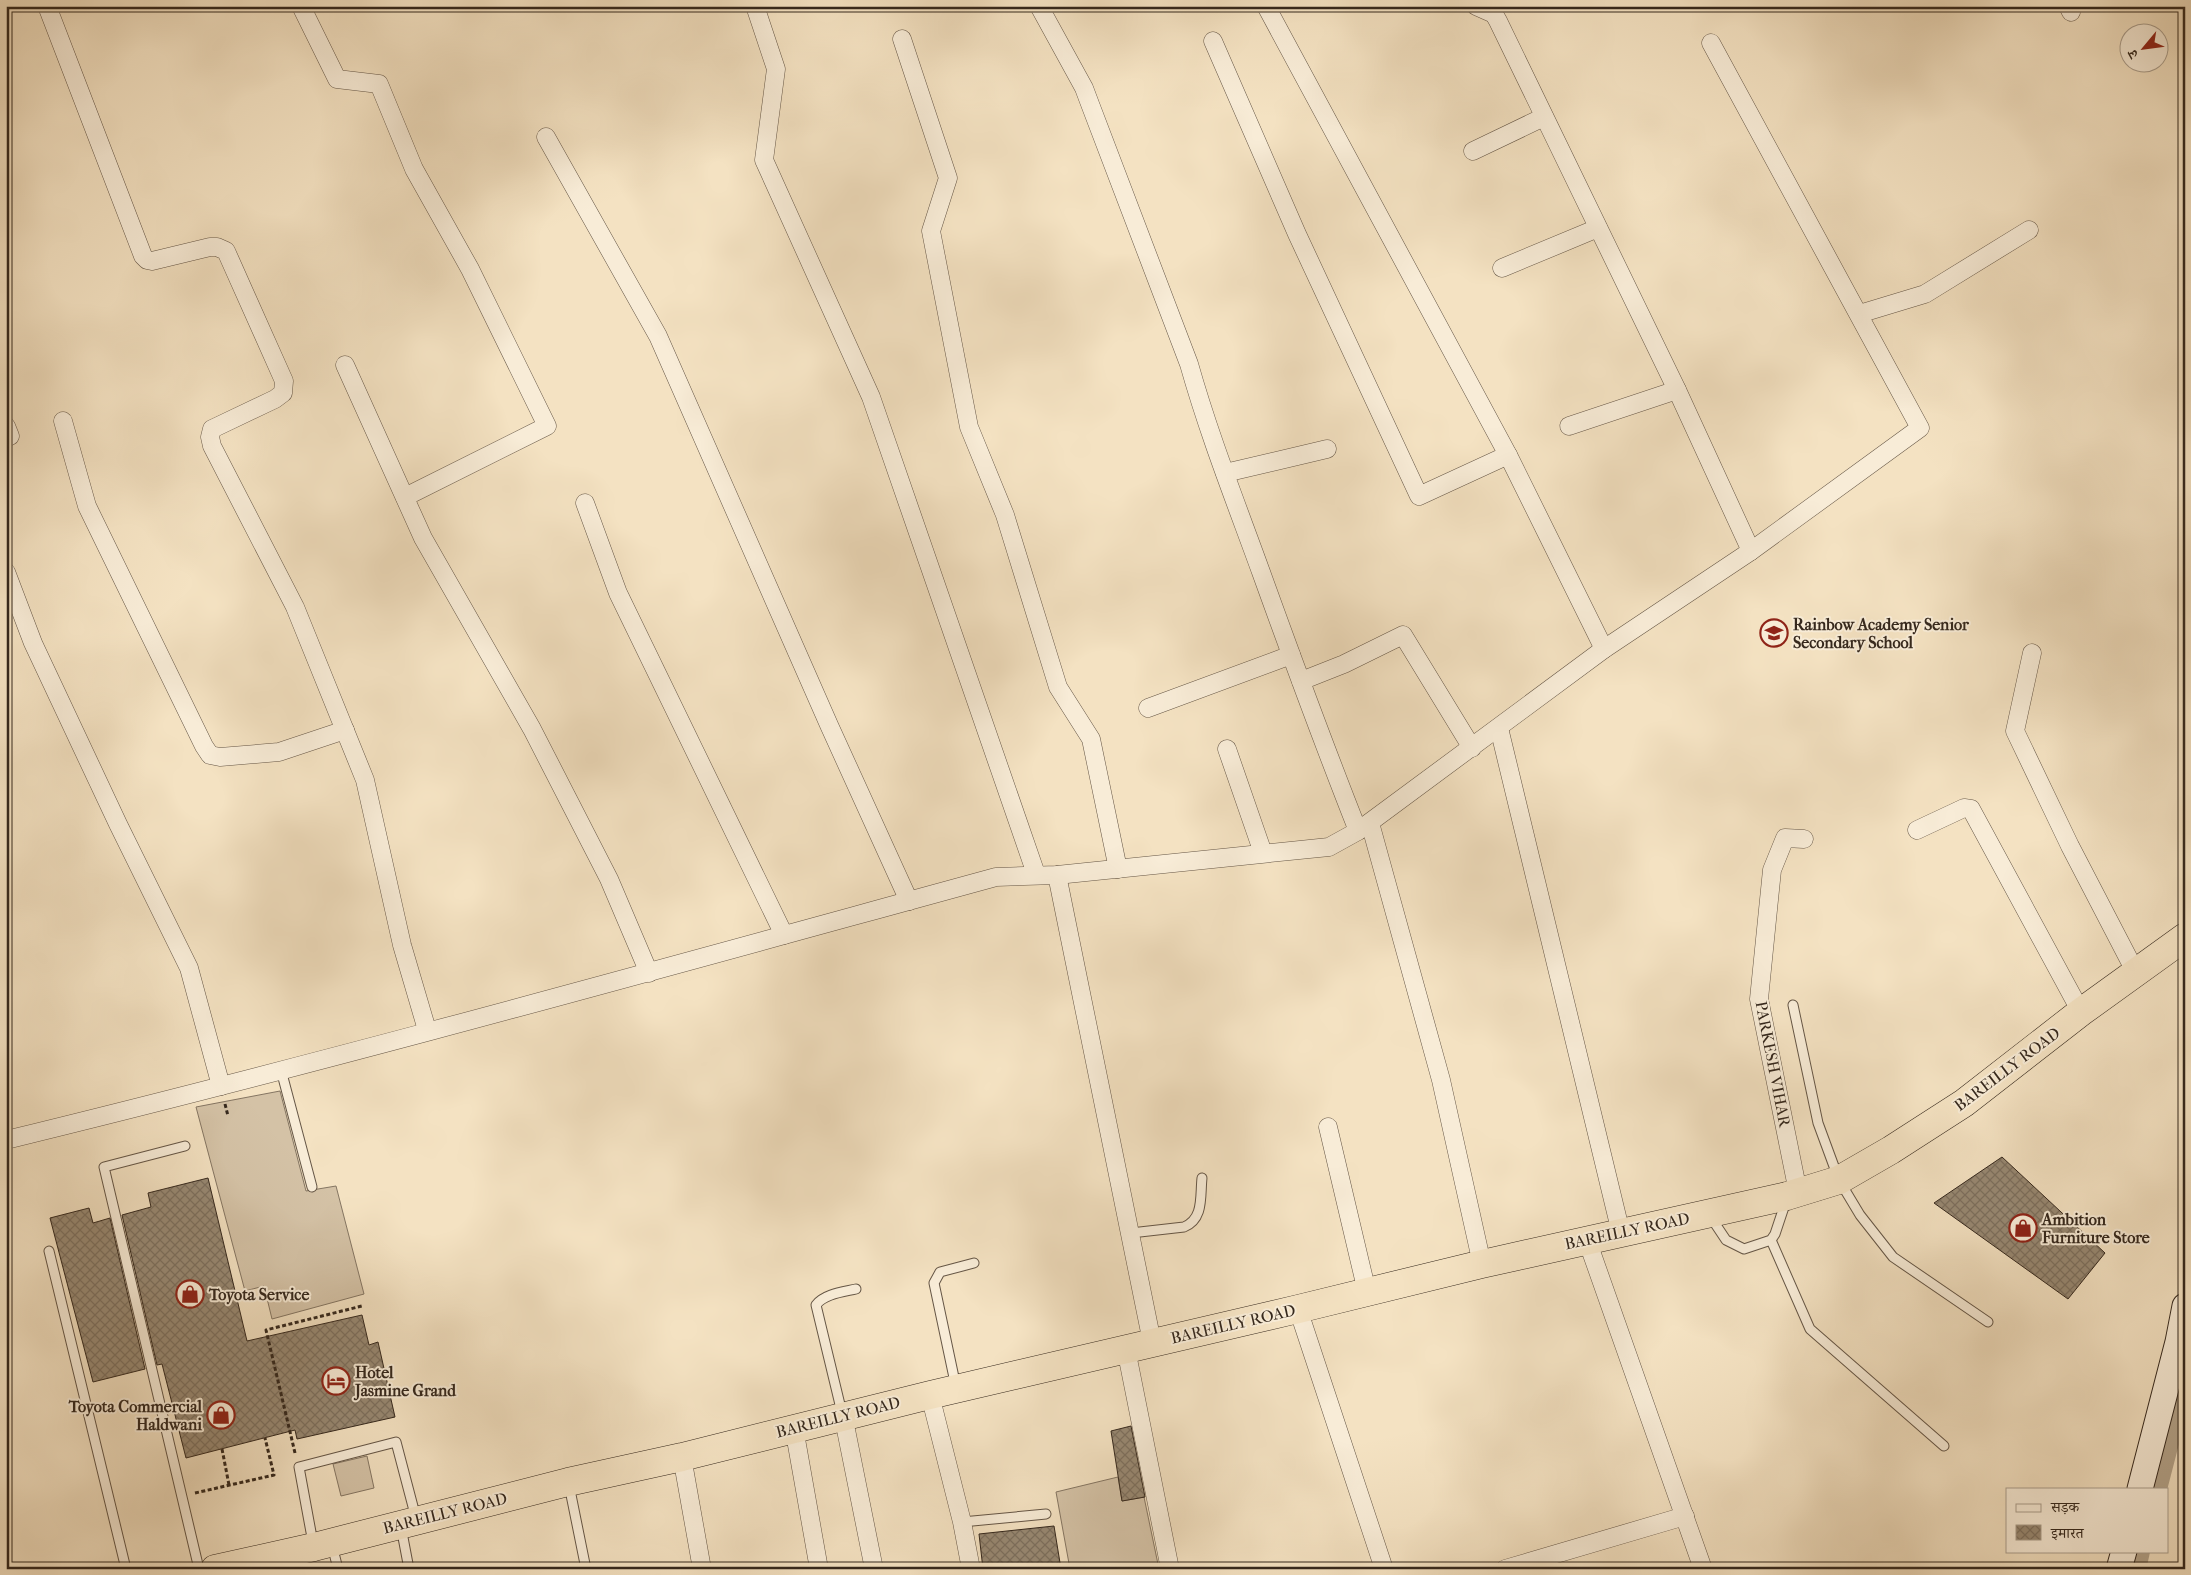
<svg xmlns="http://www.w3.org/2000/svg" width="2191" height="1575" font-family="'IM FELL French Canon','Noto Serif Devanagari',serif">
  <defs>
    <pattern id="building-cross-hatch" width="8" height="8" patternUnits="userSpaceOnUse" patternTransform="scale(1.25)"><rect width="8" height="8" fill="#988973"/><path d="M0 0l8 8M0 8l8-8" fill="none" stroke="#7d705e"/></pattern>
  </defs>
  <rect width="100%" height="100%" fill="#f4e2c2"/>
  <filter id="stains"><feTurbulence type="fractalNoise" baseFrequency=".004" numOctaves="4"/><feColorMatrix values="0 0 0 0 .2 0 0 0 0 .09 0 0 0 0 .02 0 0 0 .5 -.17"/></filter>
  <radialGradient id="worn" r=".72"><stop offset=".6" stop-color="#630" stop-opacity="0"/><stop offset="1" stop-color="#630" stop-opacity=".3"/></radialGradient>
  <g fill="#d4c2a6" stroke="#847562">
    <path d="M280 1091 306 1191 336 1186 364 1294 272 1319 264 1286 245 1291 196 1107Z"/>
    <path d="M367 1456 374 1488 341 1496 333 1464Z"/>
    <path d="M1118 1477 1122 1501 1144 1497 1159 1569H1070L1056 1492Z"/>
  </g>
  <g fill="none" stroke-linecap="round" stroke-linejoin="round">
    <g stroke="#b3a38a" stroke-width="22">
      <path d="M2156 1489 2185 1377"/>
      <path d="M2135 1569 2139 1551"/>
    </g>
  </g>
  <g fill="url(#building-cross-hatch)" stroke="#35281d">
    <path d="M2002 1157 2105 1253 2068 1299 1934 1203Z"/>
    <path d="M208 1178 247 1341 362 1315 369 1345 378 1342 395 1417 297 1439 295 1430 186 1458 162 1364 157 1365 122 1215 151 1207 148 1193Z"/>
    <path d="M89 1208 93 1223 110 1218 145 1369 93 1382 50 1218Z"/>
    <path d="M1131 1426 1145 1497 1122 1501 1111 1431Z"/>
    <path d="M1054 1526 1061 1569H983L979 1534Z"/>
  </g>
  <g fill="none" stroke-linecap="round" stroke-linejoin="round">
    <g stroke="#655646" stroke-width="11">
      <g id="service">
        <path d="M1793 1005 1818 1123 1839 1180 1860 1215 1893 1257 1988 1322"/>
        <path d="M281 1070 312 1187"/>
        <path d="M185 1146 104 1167 199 1569"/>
        <path d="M1710 1216 1726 1240 1744 1249 1771 1240 1775 1234 1786 1201"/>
        <path d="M1131 1233 1184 1227C1204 1219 1200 1196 1202 1178"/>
        <path d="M1771 1240 1810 1329 1944 1446"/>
        <path d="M49 1251 126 1569"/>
        <path d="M956 1387 934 1283 940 1272 974 1263"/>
        <path d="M842 1413 816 1305C824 1294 843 1292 856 1289"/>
        <path d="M569 1485 586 1569"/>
        <path d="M962 1522 1046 1514"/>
        <path d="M401 1527 409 1569"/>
        <path d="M313 1543 299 1467 396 1442 416 1518"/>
        <path d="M332 1545 338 1569"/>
      </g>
    </g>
    <g stroke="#655646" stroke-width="19">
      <g id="minor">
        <path d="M47 6 143 256 147 260 152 261 210 247H217L226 251 284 381 283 393 275 399 212 429 210 437 212 446 295 607 365 780 402 945 427 1030"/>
        <path d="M301 6 337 79 379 84 414 169 470 269 547 426 405 497"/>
        <path d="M755 6 776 69 764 160 871 397 1036 874"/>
        <path d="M1039 6 1084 88 1090 104 1189 364C1209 435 1236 503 1261 572 1292 658 1324 745 1358 831"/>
        <path d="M1266 6 1508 455 1604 649"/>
        <path d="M1476 6 1494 14 1498 21 1677 390 1751 551"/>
        <path d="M2068 6 2071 12"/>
        <path d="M902 39 948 178 931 231 969 427 1005 515 1058 687 1091 739 1118 869"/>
        <path d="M1213 41 1297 234 1419 496 1508 455"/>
        <path d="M546 137 658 336 829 725 909 901"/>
        <path d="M1473 151 1544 117"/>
        <path d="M1502 268 1598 228"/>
        <path d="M1859 314 1925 294 2029 230"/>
        <path d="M345 365 423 538 532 729 609 879 649 973"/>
        <path d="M63 421 87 506 204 746 210 755 220 757 279 752 345 730"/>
        <path d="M6 426 10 436 6 438"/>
        <path d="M1569 426 1677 390"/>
        <path d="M1225 473 1327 449"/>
        <path d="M585 503 618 593 784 935"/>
        <path d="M6 572 33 643 118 824 189 968 221 1086"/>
        <path d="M2032 653 2015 731 2070 846 2136 973"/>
        <path d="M1301 681 1344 664 1403 635 1472 748"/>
        <path d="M1148 708 1291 655"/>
        <path d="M1499 728 1621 1233"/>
        <path d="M1227 749 1263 853"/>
        <path d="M1370 823 1441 1080 1482 1264"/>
        <path d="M1917 830 1964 808 1971 809 2081 1012"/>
        <path d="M1057 875 1152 1342"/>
        <path d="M1328 1127 1367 1292"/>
        <path d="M6 1140C338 1059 667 967 996 877L1057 875 1329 847 1358 831 1604 649 1751 551 1920 428 1711 43"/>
        <path d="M1798 1192 1759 999 1772 870 1785 838 1804 839"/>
        <path d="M1587 1240 1703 1569"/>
        <path d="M1298 1309 1384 1569"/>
        <path d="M1126 1349 1170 1569"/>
        <path d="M930 1395 962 1522 971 1569"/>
        <path d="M843 1415 874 1569"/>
        <path d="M794 1428 819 1569"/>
        <path d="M682 1457 702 1569"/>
        <path d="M1505 1569 1685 1516"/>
      </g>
    </g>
    <g stroke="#35281d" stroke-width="27">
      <g id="secondary">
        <path d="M2140 1489 2178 1342 2185 1306"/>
        <path d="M2119 1569 2124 1551"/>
      </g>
    </g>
    <g stroke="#35281d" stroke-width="29">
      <path id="trunk" d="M215 1569 314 1547 568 1482 682 1457 930 1395 1298 1309 1482 1264 1787 1196 1839 1180 1891 1150 1964 1103 2081 1012 2185 937"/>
    </g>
    <g stroke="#35281d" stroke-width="3" stroke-dasharray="4 2.5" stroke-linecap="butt">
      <path d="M225 1104 228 1116"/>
      <path d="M222 1449 229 1485"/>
      <path d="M295 1453 266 1330 362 1306"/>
      <path d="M195 1493 274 1475 265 1438"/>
    </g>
    <use href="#service" stroke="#f8ecd7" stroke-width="9"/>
    <use href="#minor" stroke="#f8ecd7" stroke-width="18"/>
    <use href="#secondary" stroke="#f8ecd7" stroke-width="25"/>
    <use href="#trunk" stroke="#f4e2c2" stroke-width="28"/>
  </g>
  <defs>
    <g id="school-ring" transform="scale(1.4375)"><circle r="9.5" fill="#f8ecd7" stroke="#8f2418" stroke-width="1.5"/><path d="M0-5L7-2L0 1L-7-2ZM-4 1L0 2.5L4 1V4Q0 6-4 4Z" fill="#8f2418"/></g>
    <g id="shop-ring" transform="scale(1.4375)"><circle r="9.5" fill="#f8ecd7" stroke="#8f2418" stroke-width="1.5"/><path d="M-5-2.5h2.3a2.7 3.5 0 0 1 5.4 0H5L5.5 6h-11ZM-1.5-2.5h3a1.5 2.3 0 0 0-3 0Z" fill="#8f2418"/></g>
    <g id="hotel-ring" transform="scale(1.4375)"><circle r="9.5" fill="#f8ecd7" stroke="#8f2418" stroke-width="1.5"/><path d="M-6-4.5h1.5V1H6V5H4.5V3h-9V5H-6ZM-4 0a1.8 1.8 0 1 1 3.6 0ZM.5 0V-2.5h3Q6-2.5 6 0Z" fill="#8f2418"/></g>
  </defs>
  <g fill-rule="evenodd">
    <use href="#school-ring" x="1774" y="633"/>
    <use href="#shop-ring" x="2023" y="1228"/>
    <use href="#shop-ring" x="190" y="1294"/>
    <use href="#hotel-ring" x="336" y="1381"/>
    <use href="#shop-ring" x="221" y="1415"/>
  </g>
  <g text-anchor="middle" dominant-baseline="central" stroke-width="4" stroke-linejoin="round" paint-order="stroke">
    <g font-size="16" font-weight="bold" fill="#35281d" stroke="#f8ecd7" text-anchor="start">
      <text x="1793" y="624">Rainbow Academy Senior<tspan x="1793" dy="18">Secondary School</tspan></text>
      <text x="2042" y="1219">Ambition<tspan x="2042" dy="18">Furniture Store</tspan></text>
      <text x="209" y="1294">Toyota Service</text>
      <text x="355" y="1372">Hotel<tspan x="355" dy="18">Jasmine Grand</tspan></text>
      <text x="202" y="1406" text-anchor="end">Toyota Commercial<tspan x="202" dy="18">Haldwani</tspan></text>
    </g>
    <g font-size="16" fill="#35281d" stroke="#f8ecd7">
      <text transform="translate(1773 1064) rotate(79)">PARKESH VIHAR</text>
      <text transform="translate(2007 1069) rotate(-37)">BAREILLY ROAD</text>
      <text transform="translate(1627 1231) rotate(-12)">BAREILLY ROAD</text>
      <text transform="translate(1233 1324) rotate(-13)">BAREILLY ROAD</text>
      <text transform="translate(838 1417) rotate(-14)">BAREILLY ROAD</text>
      <text transform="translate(445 1513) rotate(-14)">BAREILLY ROAD</text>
    </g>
  </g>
  <rect width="2191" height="1575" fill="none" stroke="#f4e2c2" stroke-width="25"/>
  <rect x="8" y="8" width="2176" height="1560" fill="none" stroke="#35281d" stroke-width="2.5"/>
  <rect x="12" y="12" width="2166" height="1550" fill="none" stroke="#35281d"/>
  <rect x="2006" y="1488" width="162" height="65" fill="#f8ecd7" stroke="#aa9e8d"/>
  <rect x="2016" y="1504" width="25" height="8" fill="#f8ecd7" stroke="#aa9e8d"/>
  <text x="2051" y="1512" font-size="15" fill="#35281d">सड़क</text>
  <rect x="2016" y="1525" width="25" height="15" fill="url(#building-cross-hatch)" stroke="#aa9e8d"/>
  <text x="2051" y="1538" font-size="15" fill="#35281d">इमारत</text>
  <g transform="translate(2144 48) rotate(241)"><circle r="24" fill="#f8ecd7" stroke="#aa9e8d"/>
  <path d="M0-4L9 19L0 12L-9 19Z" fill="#8f2418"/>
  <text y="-8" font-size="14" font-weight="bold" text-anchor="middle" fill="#35281d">उ</text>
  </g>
  <rect width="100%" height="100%" filter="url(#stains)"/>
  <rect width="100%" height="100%" fill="url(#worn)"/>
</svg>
